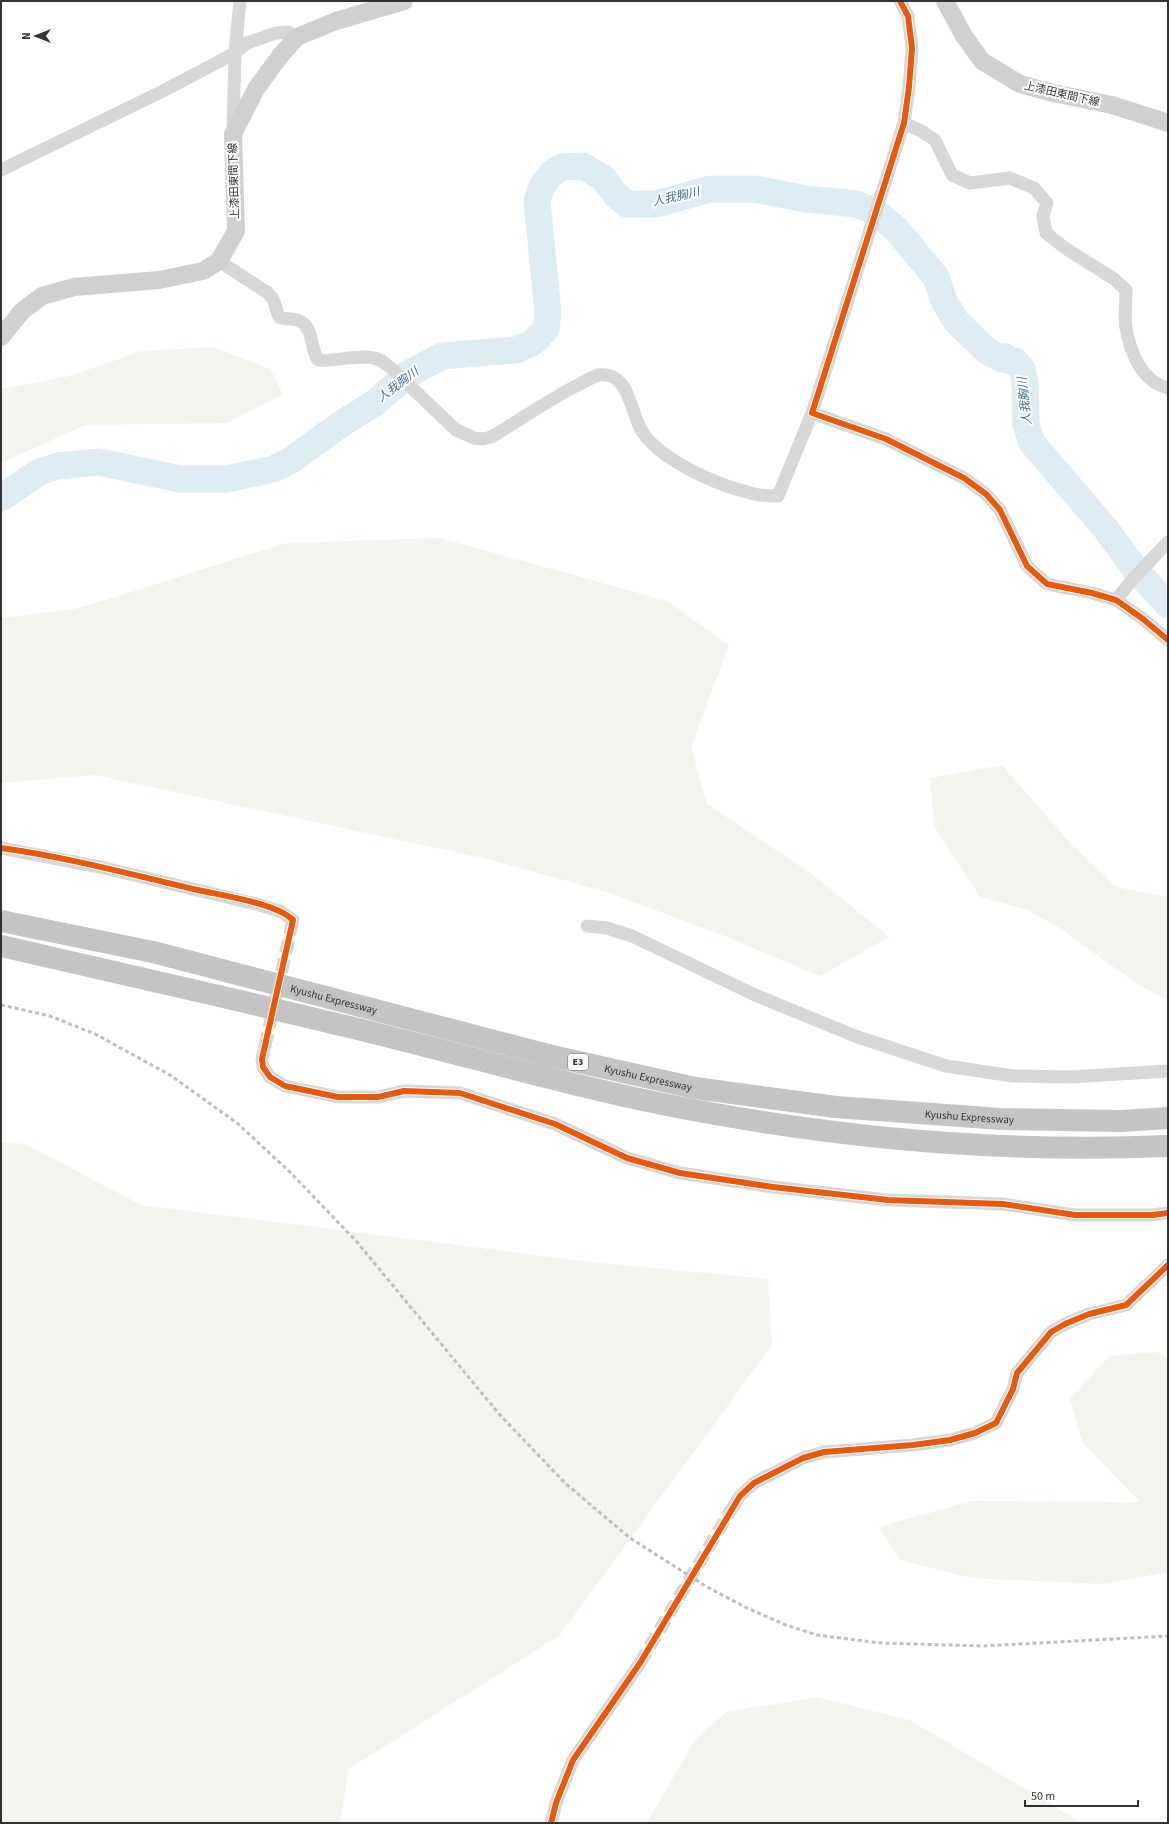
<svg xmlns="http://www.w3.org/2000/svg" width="1169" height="1824" font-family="'Source Sans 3','Noto Sans JP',sans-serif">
  <rect width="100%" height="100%" fill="#fff"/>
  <g fill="#f1f5ed">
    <path d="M213 347 270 369 283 394 227 423 85 425 1 463V389L70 376 141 351Z"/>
    <path d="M440 538 667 601 729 645 691 747 707 804 812 874 889 937 820 976 722 935 610 893 487 859 95 775 1 783V618L80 608 286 543Z"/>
    <path d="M1002 765 1070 843 1116 887 1168 897V1000L1134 982 1063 930 1026 909 980 897 934 826 930 778Z"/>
    <path d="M1 1142 25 1144 141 1205 590 1262 768 1279 772 1345 559 1636 349 1769 340 1823H1Z"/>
    <path d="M1157 1352 1168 1358V1572L1102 1584 971 1578 900 1560 879 1527 971 1501 1140 1502 1083 1443 1070 1399 1109 1356Z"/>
    <path d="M818 1697 910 1720 1082 1823H647L695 1740 726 1712Z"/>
  </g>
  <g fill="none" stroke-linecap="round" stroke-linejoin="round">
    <path stroke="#ddebf3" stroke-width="27" d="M1 498 39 472 58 466 99 462 180 479H226L274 469 293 459 338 426 376 402 408 374 442 356 516 350 532 343 546 329 548 312 537 202 541 188 551 174 562 167 583 166 603 178 616 195 627 204H656L710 189H755L806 199 857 204 875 212 896 229 936 277 944 301 956 321 987 351 1002 359 1005 357 1006 360 1015 361 1022 369 1025 383 1026 424 1032 443 1105 528 1136 570 1168 605"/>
    <g stroke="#d6d6d6" stroke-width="13" stroke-dasharray="13 6" stroke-linecap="butt">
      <path d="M265 1046 293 920"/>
      <path d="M640 1663 729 1513"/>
    </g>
    <g stroke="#d7d7d7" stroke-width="13">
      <path d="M900 1 908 16 912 48 909 87 904 123 812 413 886 439 964 478 986 494 1000 510 1027 566 1047 584 1092 593 1116 600 1143 619 1168 640"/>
      <path d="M904 123 921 131 935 140 952 175 970 183 1010 178 1034 188 1047 203 1043 216 1046 233 1065 248 1114 279 1126 290C1126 302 1124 316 1126 328 1130 352 1142 382 1168 388"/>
      <path d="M233 131 235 53 240 1"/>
      <path d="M1 170 165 90 235 53 247 43 276 33 288 32 297 37"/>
      <path d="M219 261 268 293 273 299 279 317C286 320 294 318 300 321 314 328 310 349 318 360 335 362 357 354 374 358 381 359 387 365 392 369L456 430 474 438 483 439 491 437C521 420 549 399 580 384 586 381 593 376 599 375 631 371 630 415 643 433 664 462 717 485 751 493 759 496 769 496 778 496L812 413"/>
      <path d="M1116 600 1132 580 1168 542"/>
      <path d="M1 848 100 867 256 904 280 911 293 920"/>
      <path d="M587 926 607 928 632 936 755 995 855 1036 946 1066 1013 1076 1071 1077 1168 1071"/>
      <path d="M265 1046 262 1059 263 1067 270 1077 285 1086 338 1097H378L404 1091 460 1093 555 1124 627 1158 680 1173 773 1187 888 1200 1003 1204 1075 1215H1152L1168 1213"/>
      <path d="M729 1513 740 1496 754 1483 803 1458 824 1452 913 1445 950 1440 975 1433 996 1423 1013 1389 1017 1373 1051 1332 1065 1324 1089 1314 1126 1305 1168 1265"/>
      <path d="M551 1823 556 1803 573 1760 640 1663"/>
    </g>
    <g stroke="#d0d0d0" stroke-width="18">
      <path d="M945 1 964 36 982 61 1020 84 1053 93 1112 105 1168 123"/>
      <path d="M1 337 22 311 42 296 74 287 159 280 203 271 219 261 236 231 233 134 256 89 280 56 297 37 336 21 404 1"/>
    </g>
    <g stroke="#c4c4c4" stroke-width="22">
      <path id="s1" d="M1 921 153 952 552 1056 695 1088 836 1107 1001 1119 1122 1121 1168 1118"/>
      <path d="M1 946C121 973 242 1001 362 1030 472 1057 581 1089 693 1110 849 1139 1009 1153 1168 1146"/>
    </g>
    <path stroke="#bebebe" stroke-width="3" stroke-dasharray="4 3" stroke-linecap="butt" d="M1 1005 50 1016 95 1034 170 1075 237 1123 290 1172 357 1242 499 1414 565 1483 630 1538 707 1587 747 1608 786 1625 817 1635 880 1643 983 1646 1168 1636"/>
    <g stroke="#fff" stroke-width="8">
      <g id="cycleway">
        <path d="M900 1 908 16 912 48 909 87 904 123 812 413 886 439 964 478 986 494 1000 510 1027 566 1047 584 1092 593 1116 600 1143 619 1168 640"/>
        <path d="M1 848C67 857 133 875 198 890 224 896 275 903 293 920L262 1059 263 1067 270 1077 285 1086 338 1097H378L404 1091 460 1093 555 1124 627 1158 680 1173 773 1187 888 1200 1003 1204 1075 1215H1152L1168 1213"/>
        <path d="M551 1823 556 1803 573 1760 640 1663 740 1496 754 1483 803 1458 824 1452 913 1445 950 1440 975 1433 996 1423 1013 1389 1017 1373 1051 1332 1065 1324 1089 1314 1126 1305 1168 1265"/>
      </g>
    </g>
    <use href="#cycleway" stroke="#e8590c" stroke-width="6"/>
  </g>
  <g text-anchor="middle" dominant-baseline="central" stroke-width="4" stroke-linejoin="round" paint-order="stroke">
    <rect fill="#fff" stroke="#707070" stroke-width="1" x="568" y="1054" width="20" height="16" rx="3"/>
    <g font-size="10" font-weight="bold" fill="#333">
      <text x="578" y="1062">E3</text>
    </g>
    <g font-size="11" fill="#333" stroke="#fff">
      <text transform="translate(1062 94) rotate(13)">上漆田東間下線</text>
      <text transform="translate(234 181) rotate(-92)">上漆田東間下線</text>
      <text stroke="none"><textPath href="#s1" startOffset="342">Kyushu Expressway</textPath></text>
      <text stroke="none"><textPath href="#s1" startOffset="666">Kyushu Expressway</textPath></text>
      <text stroke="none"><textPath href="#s1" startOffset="990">Kyushu Expressway</textPath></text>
    </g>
    <g font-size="12" font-style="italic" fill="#3f7597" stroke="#fff">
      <text transform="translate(676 197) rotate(-13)">人我胸川</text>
      <text transform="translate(398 385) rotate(-37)">人我胸川</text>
      <text transform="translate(1025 401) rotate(-96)">人我胸川</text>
    </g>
  </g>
  <rect width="1169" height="1824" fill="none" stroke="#333333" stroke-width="4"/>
  <g transform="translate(36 36) rotate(270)" stroke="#ffffff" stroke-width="3" paint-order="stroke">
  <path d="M0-3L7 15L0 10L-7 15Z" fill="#333333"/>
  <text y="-6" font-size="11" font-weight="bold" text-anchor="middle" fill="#333333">N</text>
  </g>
  <path d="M1025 1800v6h113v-6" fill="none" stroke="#333333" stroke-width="2"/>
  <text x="1031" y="1800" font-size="12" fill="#333333" stroke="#ffffff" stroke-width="3" paint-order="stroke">50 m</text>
</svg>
